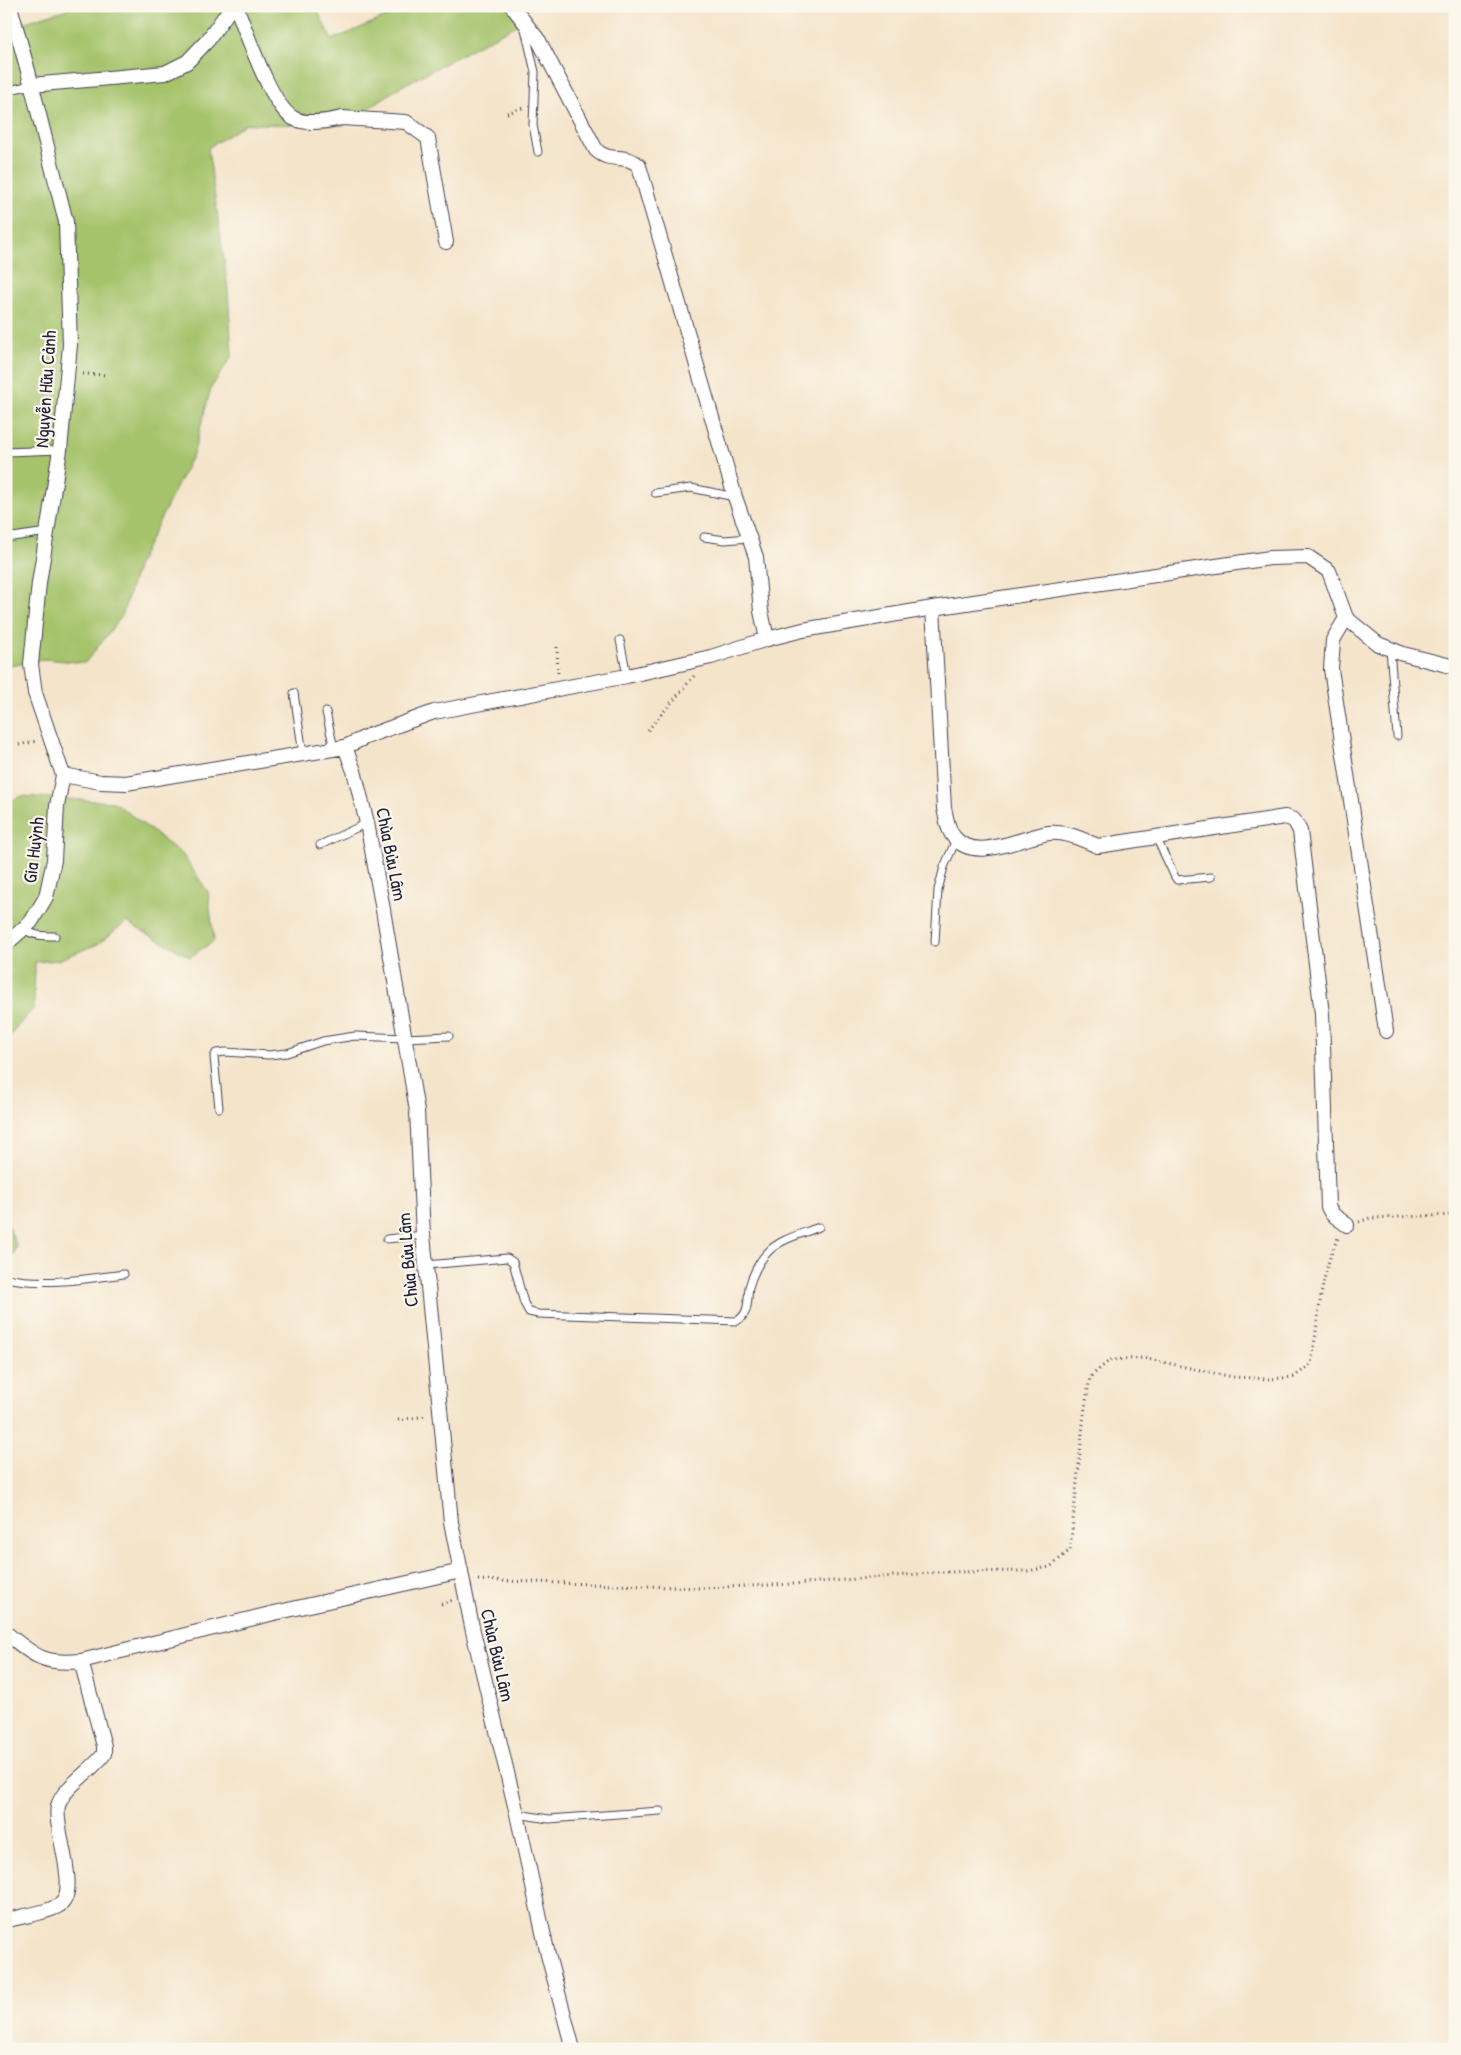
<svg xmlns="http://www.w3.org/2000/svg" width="1461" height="2055" font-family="'Patrick Hand',sans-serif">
  <rect width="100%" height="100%" fill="#fbf7ec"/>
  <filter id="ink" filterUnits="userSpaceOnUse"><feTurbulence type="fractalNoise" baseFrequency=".02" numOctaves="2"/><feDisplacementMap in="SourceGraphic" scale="10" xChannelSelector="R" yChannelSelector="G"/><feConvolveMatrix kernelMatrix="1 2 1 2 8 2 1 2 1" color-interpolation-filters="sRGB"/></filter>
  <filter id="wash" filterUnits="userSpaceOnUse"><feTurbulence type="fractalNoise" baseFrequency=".0096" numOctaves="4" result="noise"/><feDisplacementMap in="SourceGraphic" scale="20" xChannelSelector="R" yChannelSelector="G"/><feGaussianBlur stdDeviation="1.12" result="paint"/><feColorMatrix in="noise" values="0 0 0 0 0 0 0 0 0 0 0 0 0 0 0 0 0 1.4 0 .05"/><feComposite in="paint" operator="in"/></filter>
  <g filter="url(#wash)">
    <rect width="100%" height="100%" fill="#f4e4ca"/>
    <g fill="#a4c36a" stroke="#637252">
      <path d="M77 6H117L147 10 168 6H315L332 40 411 6H517L528 19 400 87 343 125 245 124 208 148 228 289 232 356 211 388 194 452 138 564 122 616 85 663 45 659 6 667V28Z"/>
      <path d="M22 796 114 802 182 854 208 892 214 941 190 957 126 922 98 944 58 960 35 962 34 1008 13 1031 6 1046V803Z"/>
      <path d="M6 1221 17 1246 6 1272Z"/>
    </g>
  </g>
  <g filter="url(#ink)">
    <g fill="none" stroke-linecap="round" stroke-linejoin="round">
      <g stroke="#423f50" stroke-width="9">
        <g id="service">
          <path d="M525 29 535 72 533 125 538 152"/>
          <path d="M6 91 31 85"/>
          <path d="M6 452 60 450"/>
          <path d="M655 493 691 488 735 497"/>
          <path d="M704 537 725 540 749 538"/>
          <path d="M6 538 47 532"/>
          <path d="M620 640 627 676"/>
          <path d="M1390 649 1397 736"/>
          <path d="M294 693 303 754"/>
          <path d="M326 712 334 749"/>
          <path d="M1156 837 1175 877 1177 880 1211 877"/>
          <path d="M320 845 367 823"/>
          <path d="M23 929C35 936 42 936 55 936"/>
          <path d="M935 942 938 890 944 867 956 840"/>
          <path d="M219 1108 214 1057 216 1053 226 1052 269 1055 287 1053 323 1041 355 1036 405 1038 449 1036"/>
          <path d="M387 1239 423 1235"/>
          <path d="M426 1265 507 1258 513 1262 524 1303 529 1312 538 1314 737 1321C750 1313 747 1301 749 1287 752 1276 759 1261 767 1253 779 1239 802 1234 819 1227"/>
          <path d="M6 1278C45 1286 85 1279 124 1274"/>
          <path d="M517 1814 549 1819 660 1811"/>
        </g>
      </g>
      <g stroke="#423f50" stroke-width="16">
        <g id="minor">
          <path d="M236 6C246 31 271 106 293 118 305 125 329 121 342 118L406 122 428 138 446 242"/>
          <path d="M512 6 539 41 596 150C611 164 625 152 639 166L735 497 756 557 761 611 767 639"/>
          <path d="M31 85 165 73 187 62 208 40 232 6"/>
          <path d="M933 608 944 808C946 817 948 831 954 837 975 864 1024 836 1049 833 1066 831 1083 840 1098 846L1285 817 1294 820 1300 831 1322 1014 1328 1207 1332 1214 1347 1225"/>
          <path d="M1346 618 1333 640 1331 669 1386 1031"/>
          <path d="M345 747 368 736 434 712 627 676 711 657 767 639 803 630 933 608 1270 558 1308 557 1329 571 1346 618 1378 644 1403 654 1455 667"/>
          <path d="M63 775 101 782 126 783 345 747 354 771 367 823 382 904 417 1111 423 1235 451 1522 472 1627 517 1814 548 1955 573 2049"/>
          <path d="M6 944 31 922 46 897 54 860 57 806 63 775 35 693 31 664 39 583 60 450 70 345 66 222 28 71 10 6"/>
          <path d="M6 1633C35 1656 43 1665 81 1661L270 1614 461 1571"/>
          <path d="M6 1920C23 1916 43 1914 58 1906 82 1894 53 1829 58 1806 63 1787 93 1770 104 1754V1746L81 1661"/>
        </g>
      </g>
      <g stroke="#423f50" stroke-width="3" stroke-dasharray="1 4" stroke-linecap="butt">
        <path d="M507 113 523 108"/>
        <path d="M83 374 108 375"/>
        <path d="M557 647 558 675"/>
        <path d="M648 730 694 676"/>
        <path d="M19 745 36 741"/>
        <path d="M1359 1222 1370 1218 1455 1215"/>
        <path d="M398 1420 426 1416"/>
        <path d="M478 1580 701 1588 794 1584 943 1572 1027 1571 1050 1567 1070 1550 1084 1414 1090 1377 1110 1360 1143 1358 1233 1377 1270 1379 1294 1377 1311 1364C1319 1322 1319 1275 1339 1236"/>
        <path d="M441 1604 453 1600"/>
      </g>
      <use href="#service" stroke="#fff" stroke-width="7"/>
      <use href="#minor" stroke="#fff" stroke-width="14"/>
    </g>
  </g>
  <g text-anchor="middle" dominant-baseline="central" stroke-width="4.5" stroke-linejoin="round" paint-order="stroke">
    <g font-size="19" fill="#22223b" stroke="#fbf7ec">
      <text transform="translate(45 389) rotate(-86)">Nguyễn Hữu Cảnh</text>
      <text transform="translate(33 850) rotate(-83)">Gia Huỳnh</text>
      <text transform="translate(392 854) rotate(79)">Chùa Bửu Lâm</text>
      <text transform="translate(407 1260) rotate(-95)">Chùa Bửu Lâm</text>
      <text transform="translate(498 1655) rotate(77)">Chùa Bửu Lâm</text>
    </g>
  </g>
  <rect width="1461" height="2055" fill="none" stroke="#fbf7ec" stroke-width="25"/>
</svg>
